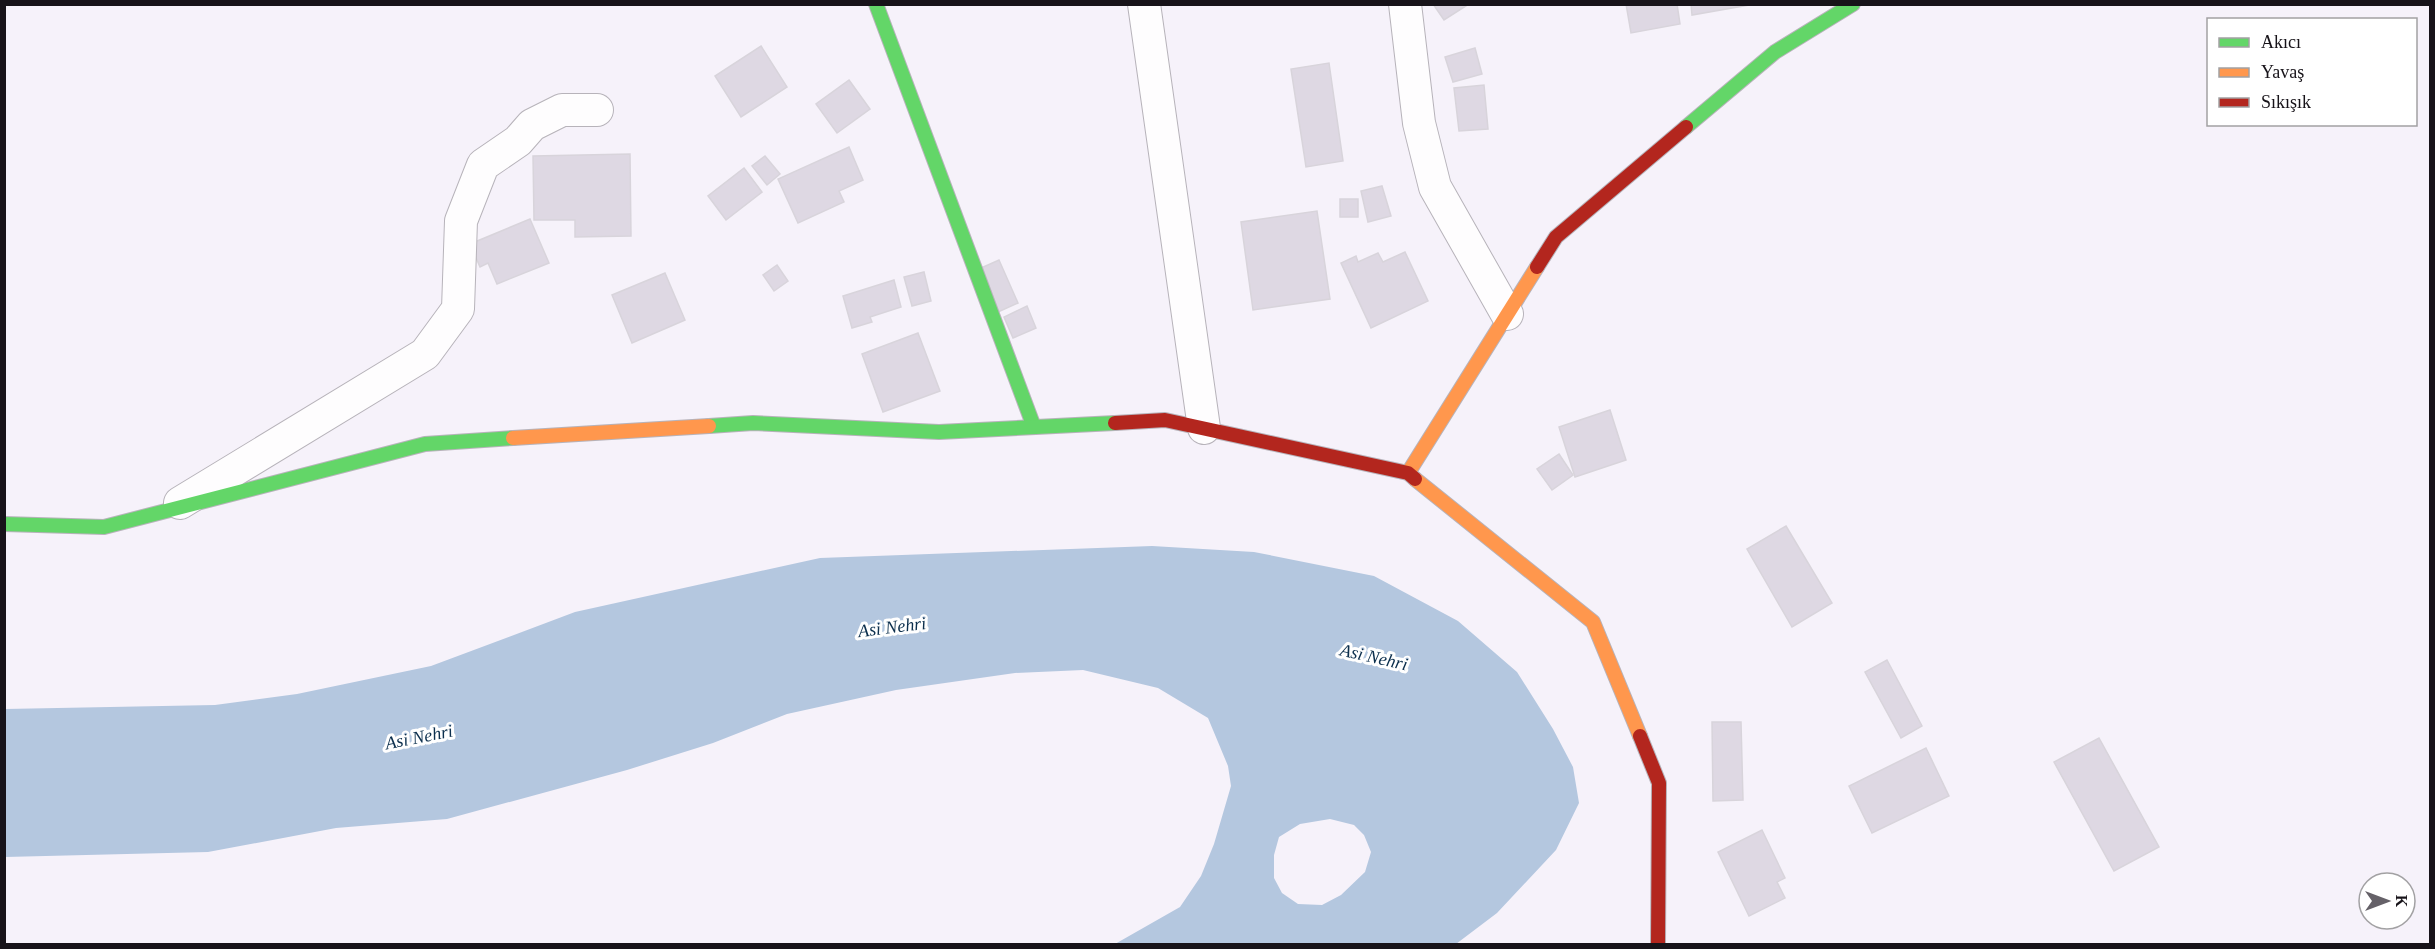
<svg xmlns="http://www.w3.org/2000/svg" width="2435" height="949" font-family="'Times New Roman',serif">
  <rect width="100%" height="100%" fill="#f6f2fa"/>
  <path fill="#b4c7df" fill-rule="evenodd" d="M1152 546 1254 552 1374 576 1458 621 1517 672 1553 729 1573 767 1579 803 1556 850 1497 913 1456 944H1115L1180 907 1201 876 1214 844 1231 786 1228 766 1208 718 1158 688 1083 670 1015 673 896 690 787 714 713 743 627 770 447 819 336 828 208 852 5 857V709L215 705 297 694 431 666 575 612 820 558ZM1330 819 1354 825 1364 835 1371 852 1365 872 1341 895 1322 905 1298 904 1282 893 1274 878V855L1279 837 1300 824Z"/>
  <g fill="#ded8e3" stroke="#d8d4db" stroke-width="1.5">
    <path d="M1433 4H1469L1444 20Z"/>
    <path d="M1626 4H1677L1680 24 1631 33Z"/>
    <path d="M1691 4H1755L1692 15Z"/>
    <path d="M761 46 787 87 741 117 715 76Z"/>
    <path d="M1475 48 1482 74 1453 82 1445 57Z"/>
    <path d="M1329 63 1343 161 1306 167 1291 69Z"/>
    <path d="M849 80 870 109 837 133 816 104Z"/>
    <path d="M1484 85 1488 129 1459 131 1454 88Z"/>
    <path d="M849 147 863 180 839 191 844 202 798 223 778 179Z"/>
    <path d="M630 154 631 236 575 237V220H534L533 156Z"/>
    <path d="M765 156 780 174 767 185 752 166Z"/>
    <path d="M744 168 762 192 726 220 708 196Z"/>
    <path d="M1382 186 1391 216 1368 222 1361 191Z"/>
    <rect x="1340" y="199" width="18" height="18"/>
    <path d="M1317 211 1330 299 1253 310 1241 222Z"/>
    <path d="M530 219 549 263 497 284 488 263 480 267 470 244Z"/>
    <path d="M1405 252 1428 301 1371 328 1341 263 1356 256 1358 262 1378 253 1383 262Z"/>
    <path d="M999 260 1018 303 998 312 979 269Z"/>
    <path d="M777 265 788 281 774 291 763 275Z"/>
    <path d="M924 272 931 301 912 306 904 277Z"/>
    <path d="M665 273 685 320 632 343 612 295Z"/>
    <path d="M894 280 901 307 870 317 872 322 852 328 843 296Z"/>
    <path d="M1027 306 1036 328 1013 338 1004 317Z"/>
    <path d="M918 333 940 391 883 412 862 354Z"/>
    <path d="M1610 410 1626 460 1575 477 1559 427Z"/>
    <path d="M1559 454 1573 475 1552 490 1537 469Z"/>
    <path d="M1786 526 1832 603 1792 627 1747 549Z"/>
    <path d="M1887 660 1922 726 1901 738 1865 672Z"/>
    <path d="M1712 722H1741L1743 800 1713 801Z"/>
    <path d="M2099 738 2159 847 2114 871 2054 762Z"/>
    <path d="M1926 748 1949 796 1872 833 1849 786Z"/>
    <path d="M1762 830 1785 878 1777 882 1785 898 1749 916 1718 852Z"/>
  </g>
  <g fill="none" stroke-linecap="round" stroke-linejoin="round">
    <g stroke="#b7b3ba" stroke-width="34">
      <g id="street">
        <path d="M1144 4 1204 428"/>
        <path d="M1405 4 1419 123 1435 187 1507 314"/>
        <path d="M180 503 425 354 458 309 461 221 483 165 518 141 532 125 562 110H597"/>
      </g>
    </g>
    <g stroke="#b7b3ba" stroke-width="16">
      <g id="fast">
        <path d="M876 4 1034 427"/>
        <path d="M1686 127 1775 52 1853 4"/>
        <path d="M709 426 753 423 939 432 1115 423"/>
        <path d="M4 524 104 527 425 444 513 438"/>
      </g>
    </g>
    <g stroke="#b7b3ba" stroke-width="16">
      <g id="slow">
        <path d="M513 438 709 426"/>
        <path d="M1408 473 1537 267"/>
        <path d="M1415 479 1593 622 1640 736"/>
      </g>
    </g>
    <g stroke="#b7b3ba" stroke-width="16">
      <g id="jam">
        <path d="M1537 267 1556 237 1686 127"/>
        <path d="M1115 423 1165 420 1408 473 1415 479"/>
        <path d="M1640 736 1659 783 1658 944"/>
      </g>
    </g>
    <use href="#street" stroke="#fefdfe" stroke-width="32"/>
    <use href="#fast" stroke="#63d668" stroke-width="14"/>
    <use href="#slow" stroke="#ff974d" stroke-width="14"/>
    <use href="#jam" stroke="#b3261e" stroke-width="14"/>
  </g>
  <g text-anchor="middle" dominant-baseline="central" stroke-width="6" stroke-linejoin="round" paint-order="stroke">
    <g font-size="18" font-style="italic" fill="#0c2f4d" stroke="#fff">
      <text transform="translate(892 627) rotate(-7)">Asi Nehri</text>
      <text transform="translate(1374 657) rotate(13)">Asi Nehri</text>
      <text transform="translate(419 737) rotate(-11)">Asi Nehri</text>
    </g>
  </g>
  <rect width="2435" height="949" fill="none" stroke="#171319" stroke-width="12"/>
  <rect x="2207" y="18" width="210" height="108" fill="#ffffff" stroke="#a2a1a3" stroke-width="1.5"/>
  <rect x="2219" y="38" width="30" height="9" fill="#63d668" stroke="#a2a1a3" stroke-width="1.5"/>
  <text x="2261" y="48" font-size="18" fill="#171319">Akıcı</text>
  <rect x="2219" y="68" width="30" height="9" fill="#ff974d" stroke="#a2a1a3" stroke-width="1.5"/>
  <text x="2261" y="78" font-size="18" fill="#171319">Yavaş</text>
  <rect x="2219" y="98" width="30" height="9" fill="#b3261e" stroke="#a2a1a3" stroke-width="1.5"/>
  <text x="2261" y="108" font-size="18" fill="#171319">Sıkışık</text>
  <g transform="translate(2387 901) rotate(90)"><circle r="28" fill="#ffffff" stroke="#a2a1a3" stroke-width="1.5"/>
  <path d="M0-4.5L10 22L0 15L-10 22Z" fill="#656168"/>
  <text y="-9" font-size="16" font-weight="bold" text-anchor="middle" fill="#171319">K</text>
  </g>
</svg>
